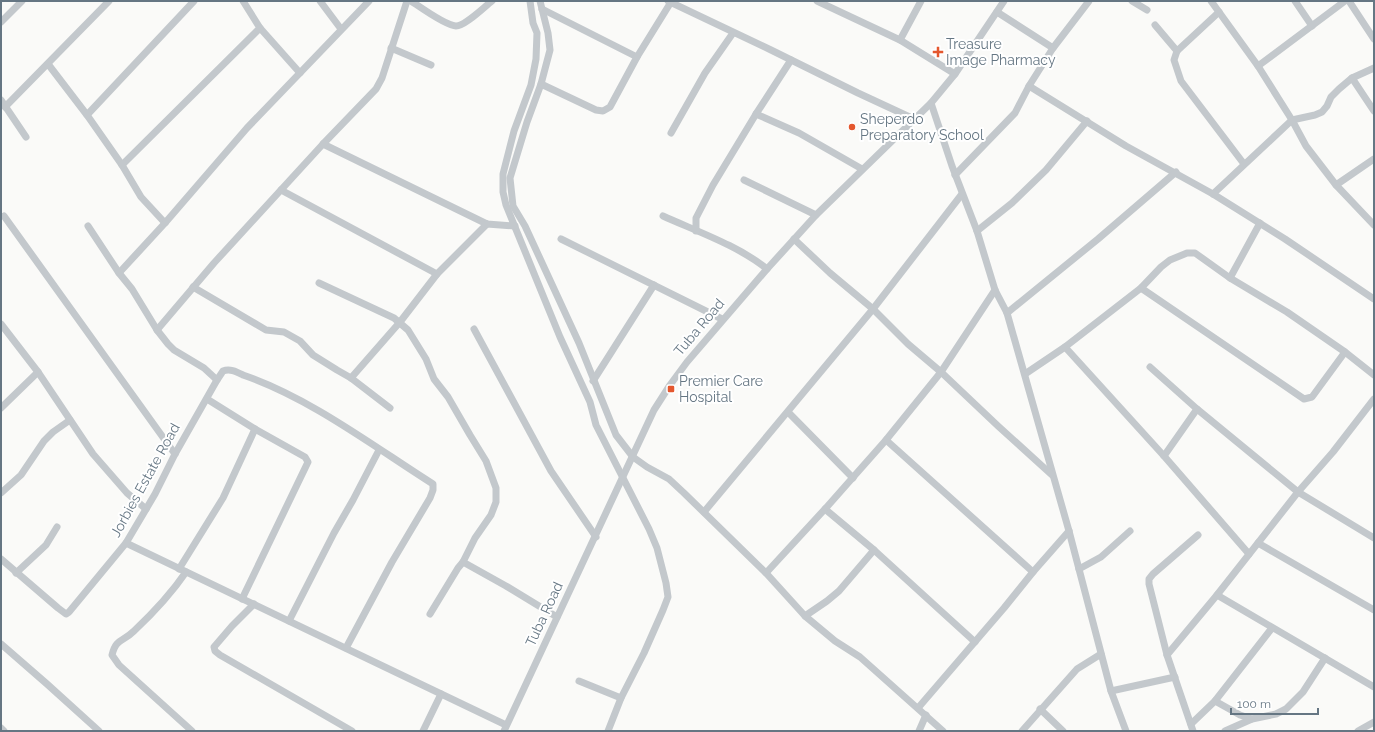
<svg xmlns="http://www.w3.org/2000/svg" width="1375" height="732" font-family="Raleway,sans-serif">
  <rect width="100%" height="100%" fill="#fafaf8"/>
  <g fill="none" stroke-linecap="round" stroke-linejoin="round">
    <g stroke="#c3c8cc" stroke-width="7">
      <path d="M243 1 260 28 300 73"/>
      <path d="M320 1 341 29"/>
      <path d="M411 1C420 7 446 26 456 26 465 26 484 7 492 1"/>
      <path d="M530 1 533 23 537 33 536 59 531 85 514 131 503 174V192L506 205 560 337 590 402 596 425 649 529 657 548 666 583 668 597 663 610 644 653 621 698 608 731"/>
      <path d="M540 1 548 33 550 50 541 84 527 122 510 178 513 206 525 226 579 343 616 435 633 457 647 467 669 479 684 493 766 573 805 616 835 641 860 657 943 731"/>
      <path d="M668 1 771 50 858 93 914 119"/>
      <path d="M817 1 900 40 955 74"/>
      <path d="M1132 1 1147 10"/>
      <path d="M1211 1 1258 66 1292 120 1306 146 1336 185 1374 225"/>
      <path d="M1295 1 1312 26"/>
      <path d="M1349 1 1374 39"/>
      <path d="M542 9 637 57"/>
      <path d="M997 12 1053 48"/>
      <path d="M1219 12 1177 51 1174 60 1181 81 1244 164"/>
      <path d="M1 22 22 1"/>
      <path d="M1155 25 1177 51"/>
      <path d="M900 40 921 1"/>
      <path d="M391 48 431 65"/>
      <path d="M48 64 87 115 122 165 141 197 165 223"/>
      <path d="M1258 66 1345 1"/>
      <path d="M1352 78 1374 111"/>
      <path d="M541 84 596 110 603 111 610 107 637 57 671 2"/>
      <path d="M1029 86 1126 146 1213 194 1285 239 1374 299"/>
      <path d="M1 100 26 137"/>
      <path d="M931 103 952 166 977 231 995 290 1007 313 1069 531 1111 691 1126 731"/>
      <path d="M5 107 109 1"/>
      <path d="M756 114 799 133 862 169"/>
      <path d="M87 115 194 1"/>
      <path d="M671 133 705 73 733 33"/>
      <path d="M323 144 487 224 515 226"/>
      <path d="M122 165 260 28"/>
      <path d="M955 175 1015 113 1029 86 1053 48 1089 1"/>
      <path d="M744 180 816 215"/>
      <path d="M1336 185 1374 159"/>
      <path d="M281 190 437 274"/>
      <path d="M1213 194 1292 120 1315 115 1322 112 1327 106 1331 97 1339 89 1352 78 1374 68"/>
      <path d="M4 216 175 454"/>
      <path d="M663 216C696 231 739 246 767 269"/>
      <path d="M88 226 119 273 132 289 157 330 168 344 174 350 204 368 217 380"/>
      <path d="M696 231V218L713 185 756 114 791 60"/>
      <path d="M977 231 1012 203 1046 170 1087 121"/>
      <path d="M561 239 722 319"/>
      <path d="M794 239 830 273 873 309 908 344 941 372 998 426 1052 475"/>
      <path d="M119 273 165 223 247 128 369 1"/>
      <path d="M1230 278 1260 223"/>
      <path d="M319 283 394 318 408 330 426 359 434 379 448 397 470 435 486 461 496 488V502L491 515 475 538 463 562 506 586 557 617"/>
      <path d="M193 287 266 330 284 332 300 341 313 355 337 370 351 378 390 408"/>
      <path d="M1141 288 1304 399 1312 397 1345 352"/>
      <path d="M1007 313 1098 239 1176 172"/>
      <path d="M1 324 38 372 93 454 127 493 146 509"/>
      <path d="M474 329 551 471 596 537"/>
      <path d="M157 330 214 263 323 144 376 89 382 78 407 1"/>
      <path d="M1065 347 1164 456 1249 554"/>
      <path d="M1150 367 1197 409 1298 492 1374 538"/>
      <path d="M1025 374 1065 347 1141 288 1161 267 1170 260 1187 253H1195L1230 278 1287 312 1345 352 1374 375"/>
      <path d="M351 378 400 322 437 274 487 224"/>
      <path d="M593 381 654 285"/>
      <path d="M207 399 255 429 305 457 308 462 242 599"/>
      <path d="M1 408 38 372"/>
      <path d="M788 412 853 478"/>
      <path d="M886 440 1033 572"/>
      <path d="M1164 456 1197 409"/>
      <path d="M1 493 21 475 44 441 53 432 70 420"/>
      <path d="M825 509 874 550 975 642"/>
      <path d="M704 512 873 309 962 194"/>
      <path d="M126 543 506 725"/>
      <path d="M1258 543 1374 610"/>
      <path d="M1 559 58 608 66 614 69 612 126 543 155 494 175 454 217 380 223 371C230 368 237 372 243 375 310 398 373 446 433 484V490L430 498 392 562 346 648"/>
      <path d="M179 569 223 498 255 429"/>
      <path d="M1079 569 1101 557 1130 531"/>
      <path d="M186 572C173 591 151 615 134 631 123 642 116 638 112 655L119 665 192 731"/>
      <path d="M16 573 46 545 57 527"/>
      <path d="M766 573 825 509 886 440 941 372 995 290"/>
      <path d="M1217 595 1374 687"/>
      <path d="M254 604 232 626 214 647 215 651 220 655 352 731"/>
      <path d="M430 614 458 568 463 562"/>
      <path d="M805 616 827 601 839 591 874 550"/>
      <path d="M289 621 334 533 353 500 379 450"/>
      <path d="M1 644 47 684 99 731"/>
      <path d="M1167 655 1217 595 1298 492 1333 452 1374 399"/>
      <path d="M579 681 621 698"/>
      <path d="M1111 691 1175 677"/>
      <path d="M1215 701 1240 715 1252 719"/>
      <path d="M918 708 1004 608 1033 572 1069 531"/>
      <path d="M1040 709 1063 731"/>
      <path d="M1191 724 1215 701 1272 628"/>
      <path d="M1 728 4 731"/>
      <path d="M423 731 441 694"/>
      <path d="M504 731 654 410 670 385 687 362 767 269 816 215 931 103 955 74 1004 1"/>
      <path d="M919 731 926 715"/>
      <path d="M1022 731 1077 669 1101 654"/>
      <path d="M1193 731 1167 655 1149 584V579L1153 574 1198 535"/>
      <path d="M1225 731 1252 719 1276 714 1286 709 1303 692 1325 658"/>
      <path d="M1358 731 1374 722"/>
    </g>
  </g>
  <g fill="#e4572e" stroke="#fff" stroke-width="1.5">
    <path d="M936 46h4v4h4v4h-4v4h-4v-4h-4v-4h4z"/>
    <circle cx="852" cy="127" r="4"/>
    <rect x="667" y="385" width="8" height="8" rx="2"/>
  </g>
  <g text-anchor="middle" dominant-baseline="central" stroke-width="4" stroke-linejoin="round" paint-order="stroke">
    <g font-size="14" fill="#657683" stroke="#fff" text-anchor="start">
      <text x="946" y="44">Treasure<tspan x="946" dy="16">Image Pharmacy</tspan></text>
      <text x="860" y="119">Sheperdo<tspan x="860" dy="16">Preparatory School</tspan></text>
      <text x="679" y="381">Premier Care<tspan x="679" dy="16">Hospital</tspan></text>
    </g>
    <g font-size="14" fill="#657683" stroke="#fff">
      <text transform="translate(699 327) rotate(-50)">Tuba Road</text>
      <text transform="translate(145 480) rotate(-61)">Jorbies Estate Road</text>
      <text transform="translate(544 614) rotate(-65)">Tuba Road</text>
    </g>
  </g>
  <rect width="1375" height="732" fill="none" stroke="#657683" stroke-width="4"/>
  <path d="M1231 708v6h87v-6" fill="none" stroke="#657683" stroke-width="2"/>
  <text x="1237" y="708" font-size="12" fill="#657683" stroke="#ffffff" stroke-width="3" paint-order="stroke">100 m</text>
</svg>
